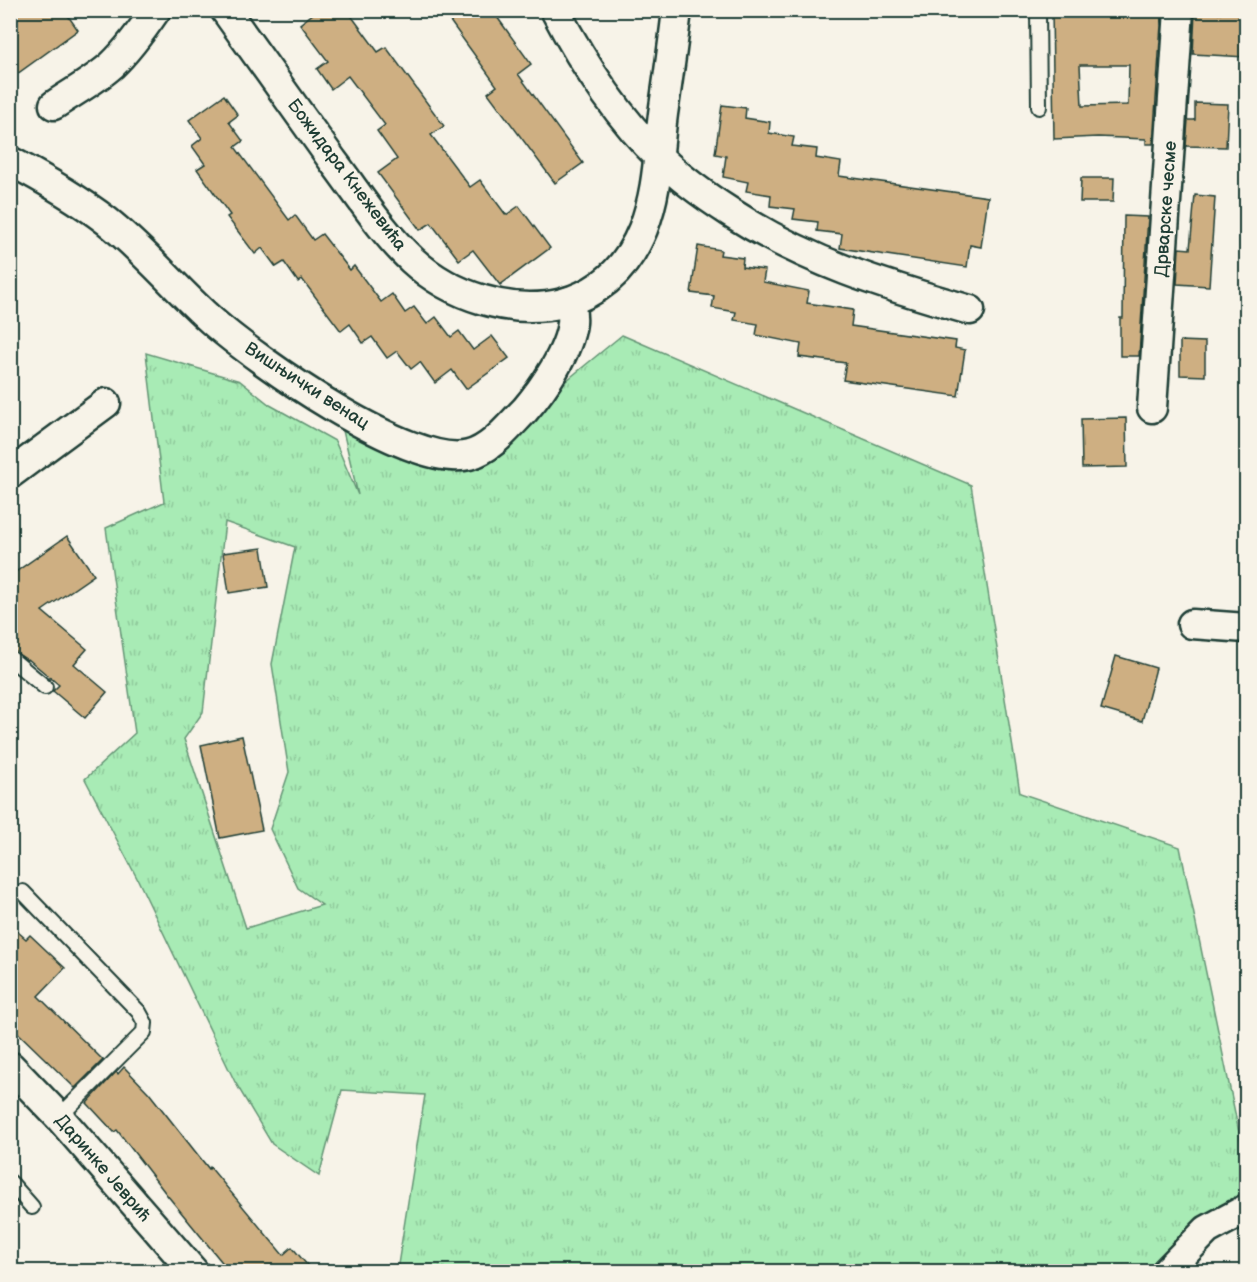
<svg xmlns="http://www.w3.org/2000/svg" width="1257" height="1282" font-family="'Balsamiq Sans',sans-serif">
	<style>
		.grass { fill: url(#grass-tufts); stroke: #649474; stroke-width: 1.5; fill-rule: evenodd }
		.building { fill: #ceaf82; stroke: #1f3d34; stroke-width: 1.5; fill-rule: evenodd }
		.lines { fill: none; stroke-linecap: round; stroke-linejoin: round }
		.service-casing { stroke: #1f3d34; stroke-width: 18 }
		.minor-casing { stroke: #1f3d34; stroke-width: 33 }
		.service { stroke: #f7f3e8; stroke-width: 14 }
		.minor { stroke: #f7f3e8; stroke-width: 28 }
		.labels { text-anchor: middle; dominant-baseline: central; stroke-width: 5; stroke-linejoin: round; paint-order: stroke }
		.street-label { font-size: 18px; fill: #1f3d34; stroke: #f7f3e8 }
	</style>
	<defs>
		<pattern id="grass-tufts" width="24" height="20" patternUnits="userSpaceOnUse" patternTransform="scale(1.5)"><rect width="24" height="20" fill="#a8ebb5"/><path d="M3 7l-1-3M5 7V3M7 7l1-3M15 17l-1-3M17 17v-4M19 17l1-3" fill="none" stroke="#90ca9c"/></pattern>
	</defs>
	<rect width="100%" height="100%" fill="#f7f3e8"/>
	<filter id="ink" filterUnits="userSpaceOnUse"><feTurbulence type="fractalNoise" baseFrequency=".0167" numOctaves="2"/><feDisplacementMap in="SourceGraphic" scale="12" xChannelSelector="R" yChannelSelector="G"/><feConvolveMatrix kernelMatrix="1 2 1 2 8 2 1 2 1" color-interpolation-filters="sRGB"/></filter>
	<g filter="url(#ink)">
		<path class="grass" d="M 622,335 L 971,485 L 1020,793 L 1180,847 L 1246,1166 L 1246,1209 L 1166,1271 L 397,1271 L 425,1095 L 342,1090 L 319,1176 L 272,1144 L 235,1082 L 138,880 L 85,779 L 135,733 L 106,528 L 164,502 L 146,353 L 240,381 L 270,405 L 335,441 L 358,495 L 338,409 L 437,454 L 506,430 ZM 225,522 L 295,547 L 272,664 L 289,772 L 270,829 L 298,888 L 322,905 L 246,928 L 184,739 L 203,712 Z"/>
		<g class="building">
			<path d="M 10,10 L 64,10 L 78,30 L 10,79 Z"/>
			<path d="M 318,10 L 347,10 L 378,52 L 386,47 L 444,126 L 431,135 L 470,187 L 480,180 L 506,215 L 519,206 L 550,248 L 500,285 L 473,250 L 459,260 L 431,223 L 420,230 L 378,173 L 397,159 L 377,131 L 385,125 L 348,76 L 331,89 L 317,69 L 328,61 L 300,24 Z"/>
			<path d="M 442,10 L 492,10 L 531,64 L 518,74 L 583,163 L 555,183 L 488,93 L 497,86 Z"/>
			<path d="M 1052,10 L 1162,10 L 1153,144 L 1146,144 L 1146,139 L 1098,137 L 1054,139 ZM 1080,65 L 1129,65 L 1128,105 L 1082,106 Z"/>
			<path d="M 1221,10 L 1246,10 L 1246,57 L 1193,54 L 1195,11 L 1221,13 Z"/>
			<path d="M 224,95 L 238,115 L 229,122 L 243,141 L 235,147 L 289,220 L 295,215 L 313,240 L 322,234 L 350,270 L 354,266 L 381,302 L 392,294 L 405,313 L 414,307 L 427,324 L 436,317 L 451,337 L 459,331 L 473,350 L 492,336 L 509,358 L 466,389 L 452,370 L 435,383 L 420,362 L 411,369 L 397,351 L 387,358 L 372,337 L 363,343 L 350,324 L 341,331 L 302,279 L 298,282 L 284,262 L 276,267 L 262,248 L 255,254 L 227,217 L 230,215 L 197,169 L 205,164 L 192,146 L 202,138 L 189,120 Z"/>
			<path d="M 1195,103 L 1228,104 L 1226,147 L 1186,146 L 1188,120 L 1195,120 Z"/>
			<path d="M 722,105 L 746,108 L 745,118 L 770,122 L 769,133 L 794,137 L 792,146 L 817,149 L 816,158 L 841,162 L 839,176 L 988,197 L 981,247 L 970,245 L 967,267 L 840,248 L 842,234 L 817,231 L 818,222 L 793,219 L 795,209 L 770,206 L 771,195 L 746,191 L 748,182 L 723,177 L 726,156 L 715,154 Z"/>
			<path d="M 1081,178 L 1114,178 L 1113,202 L 1080,202 Z"/>
			<path d="M 1195,195 L 1215,197 L 1209,286 L 1177,284 L 1179,248 L 1190,249 Z"/>
			<path d="M 1124,216 L 1148,217 L 1139,356 L 1120,356 L 1120,318 L 1123,318 Z"/>
			<path d="M 698,246 L 721,250 L 720,255 L 743,258 L 742,267 L 765,270 L 763,282 L 809,291 L 807,303 L 853,310 L 851,326 L 956,341 L 955,348 L 965,350 L 958,396 L 843,380 L 846,363 L 799,357 L 801,344 L 756,335 L 758,324 L 734,320 L 736,312 L 712,308 L 714,296 L 691,293 Z"/>
			<path d="M 1180,341 L 1205,342 L 1205,376 L 1180,375 Z"/>
			<path d="M 1126,418 L 1127,467 L 1082,468 L 1081,419 Z"/>
			<path d="M 67,536 L 94,575 L 42,611 L 87,649 L 74,664 L 107,692 L 85,718 L 53,691 L 59,685 L 28,659 L 27,660 L 10,649 L 10,576 Z"/>
			<path d="M 262,548 L 268,587 L 229,593 L 223,553 Z"/>
			<path d="M 1116,656 L 1156,668 L 1142,721 L 1101,709 Z"/>
			<path d="M 242,736 L 262,830 L 220,838 L 201,745 Z"/>
			<path d="M 10,925 L 26,939 L 30,935 L 65,968 L 38,996 L 103,1060 L 75,1088 L 10,1025 Z"/>
			<path d="M 124,1067 L 149,1093 L 209,1169 L 210,1167 L 283,1255 L 292,1247 L 313,1272 L 230,1272 L 167,1195 L 117,1130 L 114,1132 L 87,1103 L 116,1072 L 118,1074 Z"/>
		</g>
		<g class="lines">
			<g class="service-casing">
				<g id="service">
					<path d="M 1038,10 L 1039,107"/>
					<path d="M 10,658 L 45,687"/>
					<path d="M 23,892 L 139,1012 L 145,1023 L 144,1032 L 59,1117"/>
					<path d="M 10,1182 L 32,1207"/>
				</g>
			</g>
			<g class="minor-casing">
				<g id="minor">
					<path d="M 225,10 C 261,61 297,111 333,161 C 358,194 382,232 412,260 C 451,296 512,316 563,303 C 602,292 628,266 643,229 C 658,191 658,153 663,114 C 668,79 673,45 677,10"/>
					<path d="M 555,10 C 582,62 619,118 661,159 C 682,180 705,196 730,212 C 807,262 883,285 970,310"/>
					<path d="M 54,105 C 73,92 94,81 112,65 C 129,49 143,29 156,10"/>
					<path d="M 10,161 C 44,179 77,198 107,221 C 145,251 176,289 212,321 C 256,360 411,470 469,455 C 492,449 509,426 525,410 C 543,389 569,351 572,323 C 573,316 571,308 570,301"/>
					<path d="M 1152,408 L 1179,10"/>
					<path d="M 10,474 L 106,403"/>
					<path d="M 1192,624 L 1246,628"/>
					<path d="M 10,1066 L 59,1117 L 194,1272"/>
					<path d="M 1166,1272 L 1207,1230 L 1246,1209"/>
				</g>
			</g>
			<use href="#service" class="service"/>
			<use href="#minor" class="minor"/>
		</g>
	</g>
	<g class="labels">
		<g class="street-label">
			<text transform="translate(347 175) rotate(53)">Божидара Кнежевића</text>
			<text transform="translate(1166 209) rotate(-86)">Дрварске чесме</text>
			<text transform="translate(307 386) rotate(33)">Вишњички венац</text>
			<text transform="translate(103 1168) rotate(49)">Даринке Јеврић</text>
		</g>
	</g>
	<rect width="1257" height="1282" fill="none" stroke="#f7f3e8" stroke-width="36"/>
	<rect x="18" y="18" width="1221" height="1246" fill="none" stroke="#1f3d34" stroke-width="2" filter="url(#ink)"/>
</svg>
